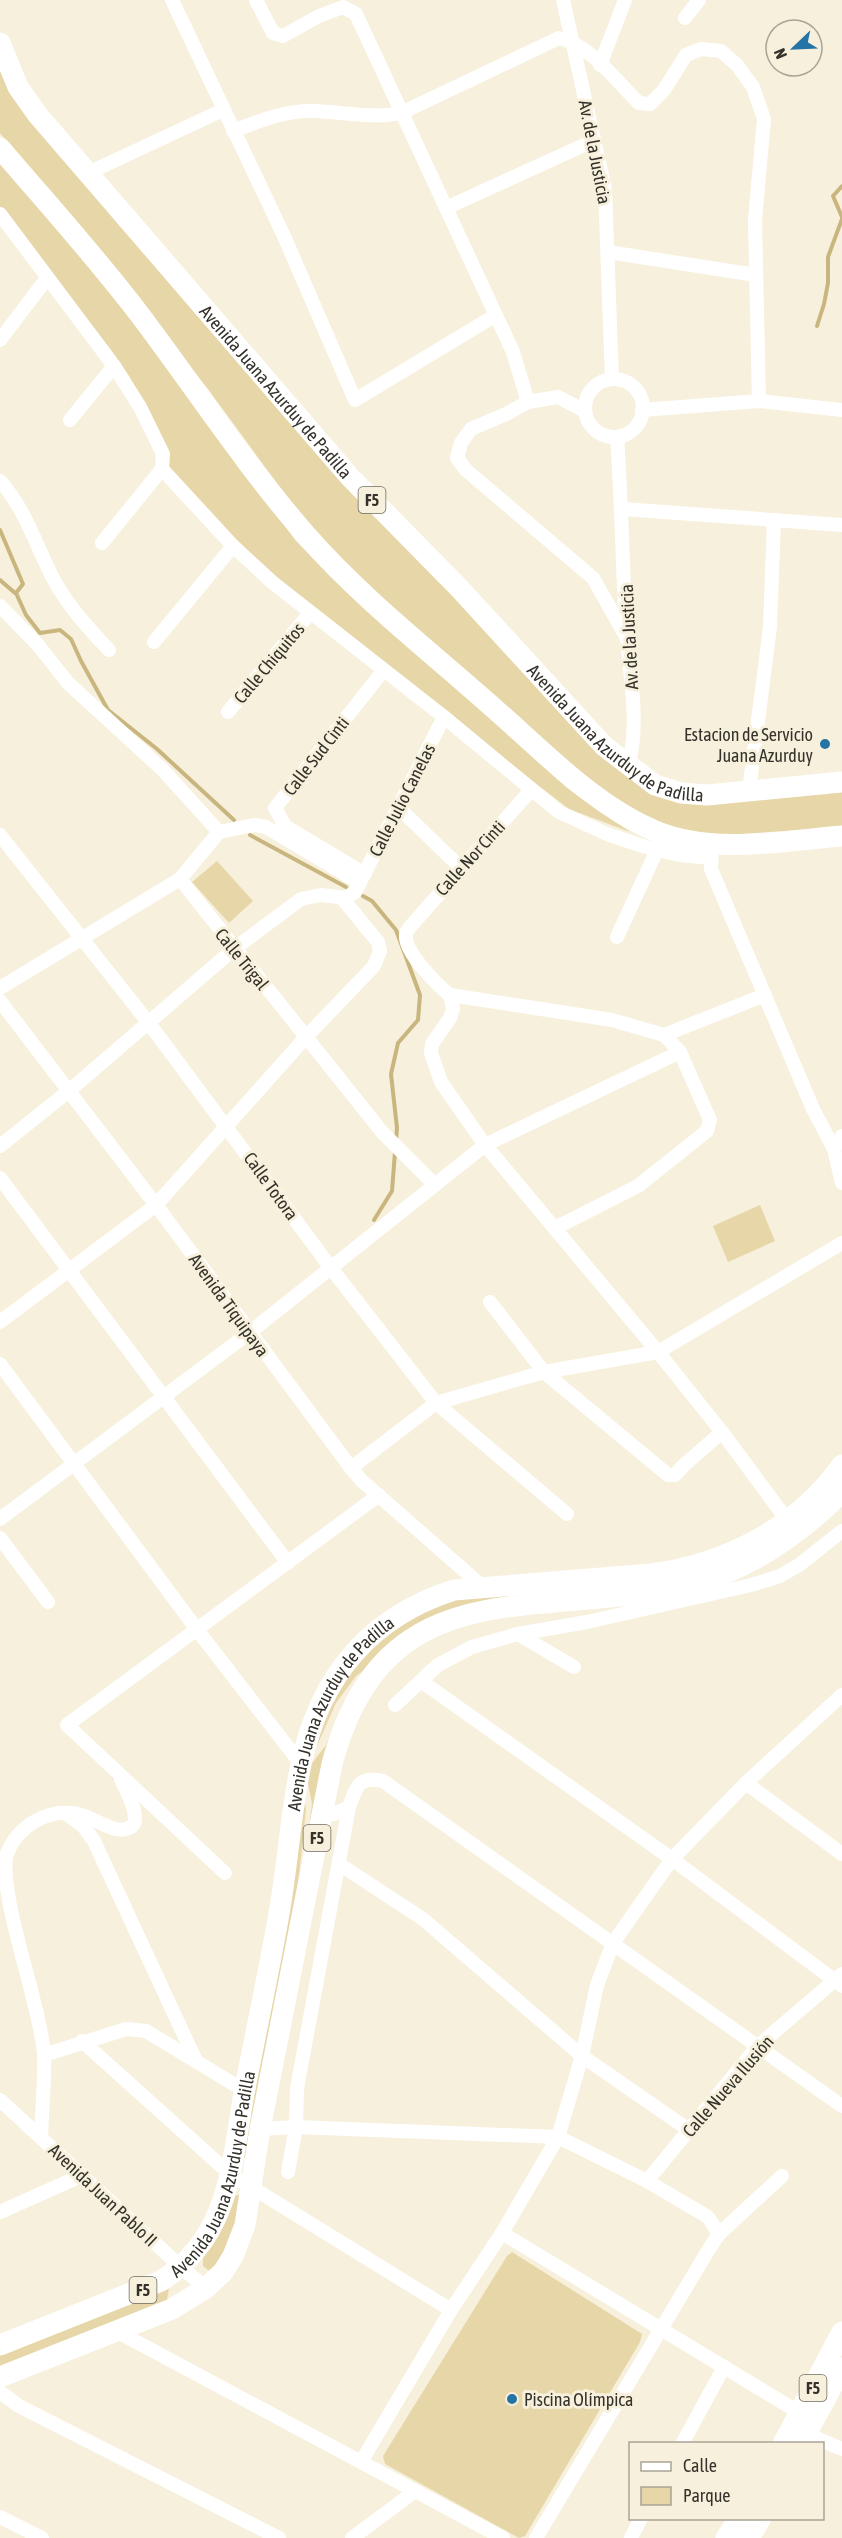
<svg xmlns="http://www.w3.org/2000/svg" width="842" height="2538" font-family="'Asap Condensed',sans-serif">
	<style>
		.green { fill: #e7d7a8 }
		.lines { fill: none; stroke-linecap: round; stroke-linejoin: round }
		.stream { stroke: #c9b67f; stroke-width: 4 }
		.minor { stroke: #fff; stroke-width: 14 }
		.highway { stroke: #fff; stroke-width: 21 }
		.poi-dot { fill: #2574a6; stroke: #f7f0dc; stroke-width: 2 }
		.labels { text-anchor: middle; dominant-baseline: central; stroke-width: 6; stroke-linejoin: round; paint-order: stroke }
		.shield { fill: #f7f0dc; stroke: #6e6b5f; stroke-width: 1.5 }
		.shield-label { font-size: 16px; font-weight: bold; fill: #34322a }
		.street-label { font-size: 18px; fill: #34322a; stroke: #f7f0dc }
		.poi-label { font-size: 18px; fill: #34322a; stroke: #f7f0dc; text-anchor: end }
	</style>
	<rect width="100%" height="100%" fill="#f7f0dc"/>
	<g class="green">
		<path d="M 0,68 L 17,99 L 650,788 L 842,790 L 842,827 L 726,835 L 701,834 L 670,827 L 643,814 L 605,792 L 564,759 L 340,560 L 287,497 L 208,389 L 0,133 Z"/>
		<path d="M 0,162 L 104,284 L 200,408 L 295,540 L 330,576 L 567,788 L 630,832 L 569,809 L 443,712 L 248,554 L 169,470 L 159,436 L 129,376 L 108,346 L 0,208 Z"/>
		<path d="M 217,861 L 253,901 L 229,923 L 192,882 Z"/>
		<path d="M 760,1205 L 775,1241 L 728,1262 L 713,1226 Z"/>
		<path d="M 550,1588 L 507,1600 L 367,1668 L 356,1676 L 336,1703 L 317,1746 L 325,1715 L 333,1694 L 370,1644 L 441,1601 Z"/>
		<path d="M 352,1695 L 304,1866 L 312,1804 L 307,1778 L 310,1766 L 326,1745 L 344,1702 Z"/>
		<path d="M 303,1795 L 306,1809 L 294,1924 L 246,2157 L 243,2159 Z"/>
		<path d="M 238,2195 L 240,2197 L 235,2230 L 214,2269 L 208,2270 L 203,2266 L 203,2257 L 234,2196 Z"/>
		<path d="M 512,2252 L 642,2334 L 640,2342 L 525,2536 L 519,2538 L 385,2464 L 383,2456 L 507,2256 Z"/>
		<path d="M 169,2288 L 167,2300 L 0,2370 L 0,2355 Z"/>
	</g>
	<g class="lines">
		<g class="stream">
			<path d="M 842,186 L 833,196 L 842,217"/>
			<path d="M 817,326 L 824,304 L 828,283 L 828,257 L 842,219"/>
			<path d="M 0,530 L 23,584 L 16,593 L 26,615 L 40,633 L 60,630 L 71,639 L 81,661 L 108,710 L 157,749 L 234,820"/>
			<path d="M 0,580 L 15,593"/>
			<path d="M 250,835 L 346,887"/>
			<path d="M 363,896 L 372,901 L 396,930 L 420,995 L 418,1020 L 398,1043 L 391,1074 L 397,1128 L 396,1141"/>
			<path d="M 374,1220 L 392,1191 L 395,1152"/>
		</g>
		<g class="minor">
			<path d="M 172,0 L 284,236 L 355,400 L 496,315"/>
			<path d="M 256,0 L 273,33 L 283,36 L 319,16 L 343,7 L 356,14 L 513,352 L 528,402 L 558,397 L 585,411"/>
			<path d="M 563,0 L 605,189 L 612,379"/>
			<path d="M 685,18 L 699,0"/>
			<path d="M 600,65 L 625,0"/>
			<path d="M 233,131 C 260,121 285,110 314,111 C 343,112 373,119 401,113 L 559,38 C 591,45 616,81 639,103 L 650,104 L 664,90 L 686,55 L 701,49 L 721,51 L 737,65 L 753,87 L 764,119 L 755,220 L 759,401"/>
			<path d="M 88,173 L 223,110"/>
			<path d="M 446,208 L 595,140"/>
			<path d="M 0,214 L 114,366 L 140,407 L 163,454 L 162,469 L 233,546 L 272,582 L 444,717 L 559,812 L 607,834 L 646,847 L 679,855 L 711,858"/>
			<path d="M 608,252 L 756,275"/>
			<path d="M 0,340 L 47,278"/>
			<circle cx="614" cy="408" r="29"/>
			<path d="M 528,402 L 506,414 L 471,429 L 461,443 L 457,458 L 466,470 L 593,578 L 627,638"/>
			<path d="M 642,410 L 759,401 L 842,410"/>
			<path d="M 70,420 L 114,366"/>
			<path d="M 617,437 C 622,504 622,571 627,638 C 630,680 640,724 628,766"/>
			<path d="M 0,481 C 27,511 36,547 55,582 C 69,607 89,629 109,650"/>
			<path d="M 623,509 L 842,525"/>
			<path d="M 102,543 L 162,469"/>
			<path d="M 0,606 L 38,645 L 68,683 L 163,770 L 219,832 L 180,879 L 0,988"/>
			<path d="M 154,642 L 233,546"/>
			<path d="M 228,712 L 310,613"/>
			<path d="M 531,790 L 410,927 C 408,930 406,932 406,935 C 404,952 438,986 450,995 L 612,1020 L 664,1035 L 680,1052 L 710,1120 L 707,1131 L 638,1186 L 555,1228"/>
			<path d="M 749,791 L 770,627 L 774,520"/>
			<path d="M 398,807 L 461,868"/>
			<path d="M 219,832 L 254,825 L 266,827 L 360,883"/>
			<path d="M 0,835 L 148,1022 L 331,1268 L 436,1403 L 567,1514"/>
			<path d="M 712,849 L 711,869 L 813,1109 L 834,1149 L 842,1183"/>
			<path d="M 365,874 L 285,826 L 275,808 L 383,671"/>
			<path d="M 180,879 L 382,1132 L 435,1185"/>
			<path d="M 617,937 L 657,850"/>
			<path d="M 450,995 L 453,1009 L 450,1018 L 432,1044 L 431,1053 L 441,1082 L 485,1145 L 658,1352 L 722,1432 L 787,1520"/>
			<path d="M 0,1001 L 156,1205 L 351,1468 L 361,1480 L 483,1587"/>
			<path d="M 664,1035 L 765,995"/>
			<path d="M 0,1146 L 70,1090 L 234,949 L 301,899 L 321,895 L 347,898 L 355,892 L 444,717"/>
			<path d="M 834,1149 L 842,1136"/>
			<path d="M 0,1178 L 288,1563"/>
			<path d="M 490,1302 L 544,1372 L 668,1475 L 675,1475 L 683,1466 L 722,1432"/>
			<path d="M 0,1322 L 156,1205 L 306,1037 L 374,966 L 380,951 L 378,942 L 342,898"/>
			<path d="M 0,1364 L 198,1631 L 301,1764"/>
			<path d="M 351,1468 L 436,1403 L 544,1372 L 658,1352 L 842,1243"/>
			<path d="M 0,1519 L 249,1333 L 485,1145 L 680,1052"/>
			<path d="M 0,1538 L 48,1602"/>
			<path d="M 518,1634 L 574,1667"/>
			<path d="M 421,1681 L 672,1859 L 842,1986"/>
			<path d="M 395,1705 L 438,1665 L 472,1647 L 518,1634 L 587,1622 L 751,1585 L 780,1576 L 799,1565 L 842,1531"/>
			<path d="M 746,1783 L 842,1854"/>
			<path d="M 322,1812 L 334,1814 L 349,1807 C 357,1786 358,1776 383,1781 L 842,2106"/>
			<path d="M 68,1815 L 83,1826 L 94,1841 L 196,2061"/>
			<path d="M 339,1864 L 423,1919 L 582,2056 L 689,2130"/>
			<path d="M 225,1873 L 67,1725 L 379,1495"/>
			<path d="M 82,2041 L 230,2174 L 451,2310"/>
			<path d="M 44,2055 L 126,2029 L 146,2031 L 245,2091"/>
			<path d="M 0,2100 L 182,2268 L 206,2288"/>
			<path d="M 260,2129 L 296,2127 L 558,2137 L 647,2181 L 708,2217 L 719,2234"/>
			<path d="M 41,2137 C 42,2110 45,2082 44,2055 C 40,2002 0,1902 6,1856 C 17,1826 47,1808 78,1814 C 91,1817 103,1826 116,1829 C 125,1831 136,1828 135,1818 C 135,1805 126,1791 121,1779"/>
			<path d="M 288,2172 L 296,2127 L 297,2088 L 349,1807"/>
			<path d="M 647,2181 L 758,2046 L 842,1974"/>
			<path d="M 0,2212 L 83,2175"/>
			<path d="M 502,2233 L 800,2413"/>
			<path d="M 118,2332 L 503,2538"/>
			<path d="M 0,2392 L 19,2406 L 279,2538"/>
			<path d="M 800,2431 L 842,2449"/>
			<path d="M 682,2444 L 724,2367"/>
			<path d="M 361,2462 L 451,2310 L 502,2233 L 558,2137 L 582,2056 L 597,1985 L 613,1943 L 672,1859 L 746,1783 L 842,1695"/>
			<path d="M 0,2517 L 42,2538"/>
			<path d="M 352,2538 L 414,2492"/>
			<path d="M 536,2538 L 709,2249 L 719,2234 L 782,2176"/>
			<path d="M 631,2538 L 641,2518"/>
		</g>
		<g class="highway">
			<path id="s1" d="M 0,43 L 18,87 L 37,114 L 350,477 L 460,589 L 604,746 L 655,785 L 681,793 L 707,795 L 842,782"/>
			<path d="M 0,148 C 47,203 96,257 140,315 C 195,388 246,466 306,535 C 362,599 432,653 496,710 C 545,753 594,805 655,831 C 713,855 781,841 842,836"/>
			<path id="s2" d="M 0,2345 L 161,2281 C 228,2238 231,2171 243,2099 C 255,2035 269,1972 280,1908 C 288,1860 291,1811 301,1764 C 320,1677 369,1617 454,1590 L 651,1574 C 726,1564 797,1528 842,1465"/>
			<path d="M 0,2377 L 172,2309 L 206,2288 L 223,2272 L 233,2256 L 245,2225 L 260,2129 L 332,1764 C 387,1558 548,1625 702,1581 C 757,1565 802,1532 842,1492"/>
			<path d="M 783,2444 L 842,2332"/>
			<path d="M 801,2444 L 842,2368"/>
			<path d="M 726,2538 L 739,2518"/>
			<path d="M 749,2538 L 761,2518"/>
		</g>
	</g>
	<g class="poi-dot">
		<circle cx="825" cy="744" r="6"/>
		<circle cx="512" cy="2399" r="6"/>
	</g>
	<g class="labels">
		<g class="shield">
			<rect x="358.5" y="487" width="27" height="26" rx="4.5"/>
			<rect x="303.5" y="1825" width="27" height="26" rx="4.5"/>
			<rect x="129.5" y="2277" width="27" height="26" rx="4.5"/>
			<rect x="799.5" y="2375" width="27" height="26" rx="4.5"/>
		</g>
		<g class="shield-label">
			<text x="372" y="500">F5</text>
			<text x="317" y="1838">F5</text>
			<text x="143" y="2290">F5</text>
			<text x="813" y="2388">F5</text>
		</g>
		<g class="street-label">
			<text transform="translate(595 152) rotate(79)">Av. de la Justicia</text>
			<text stroke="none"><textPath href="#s1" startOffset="447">Avenida Juana Azurduy de Padilla</textPath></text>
			<text transform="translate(629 637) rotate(-93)">Av. de la Justicia</text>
			<text transform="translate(269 663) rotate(-50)">Calle Chiquitos</text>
			<text stroke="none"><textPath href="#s1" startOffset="933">Avenida Juana Azurduy de Padilla</textPath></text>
			<text transform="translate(316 756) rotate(-52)">Calle Sud Cinti</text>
			<text transform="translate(402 800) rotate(-63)">Calle Julio Canelas</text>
			<text transform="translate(470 858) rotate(-48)">Calle Nor Cinti</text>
			<text transform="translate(242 959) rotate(51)">Calle Trigal</text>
			<text transform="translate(271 1186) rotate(54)">Calle Totora</text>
			<text transform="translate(229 1305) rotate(54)">Avenida Tiquipaya</text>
			<text stroke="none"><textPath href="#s2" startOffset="784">Avenida Juana Azurduy de Padilla</textPath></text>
			<text transform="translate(728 2086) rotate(-49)">Calle Nueva Ilusión</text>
			<text stroke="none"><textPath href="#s2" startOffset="298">Avenida Juana Azurduy de Padilla</textPath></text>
			<text transform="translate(103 2195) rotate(43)">Avenida Juan Pablo II</text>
		</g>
		<g class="poi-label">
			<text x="813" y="734">Estacion de Servicio<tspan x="813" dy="21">Juana Azurduy</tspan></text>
			<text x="524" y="2399" text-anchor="start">Piscina Olímpica</text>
		</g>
	</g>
	<rect x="629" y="2442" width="195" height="78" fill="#f7f0dc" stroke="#a9a495" stroke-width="1.5"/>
	<rect x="641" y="2462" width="30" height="9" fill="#ffffff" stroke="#a9a495" stroke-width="1.5"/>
	<text x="683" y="2472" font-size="18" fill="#34322a">Calle</text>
	<rect x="641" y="2487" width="30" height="18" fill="#e7d7a8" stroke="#a9a495" stroke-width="1.5"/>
	<text x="683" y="2502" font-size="18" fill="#34322a">Parque</text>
	<g transform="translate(794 48) rotate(247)"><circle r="28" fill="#f7f0dc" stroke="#a9a495" stroke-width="1.5"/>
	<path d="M0-4.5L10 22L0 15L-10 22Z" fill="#2574a6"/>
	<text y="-9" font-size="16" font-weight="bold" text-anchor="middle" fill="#34322a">N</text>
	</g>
</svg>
